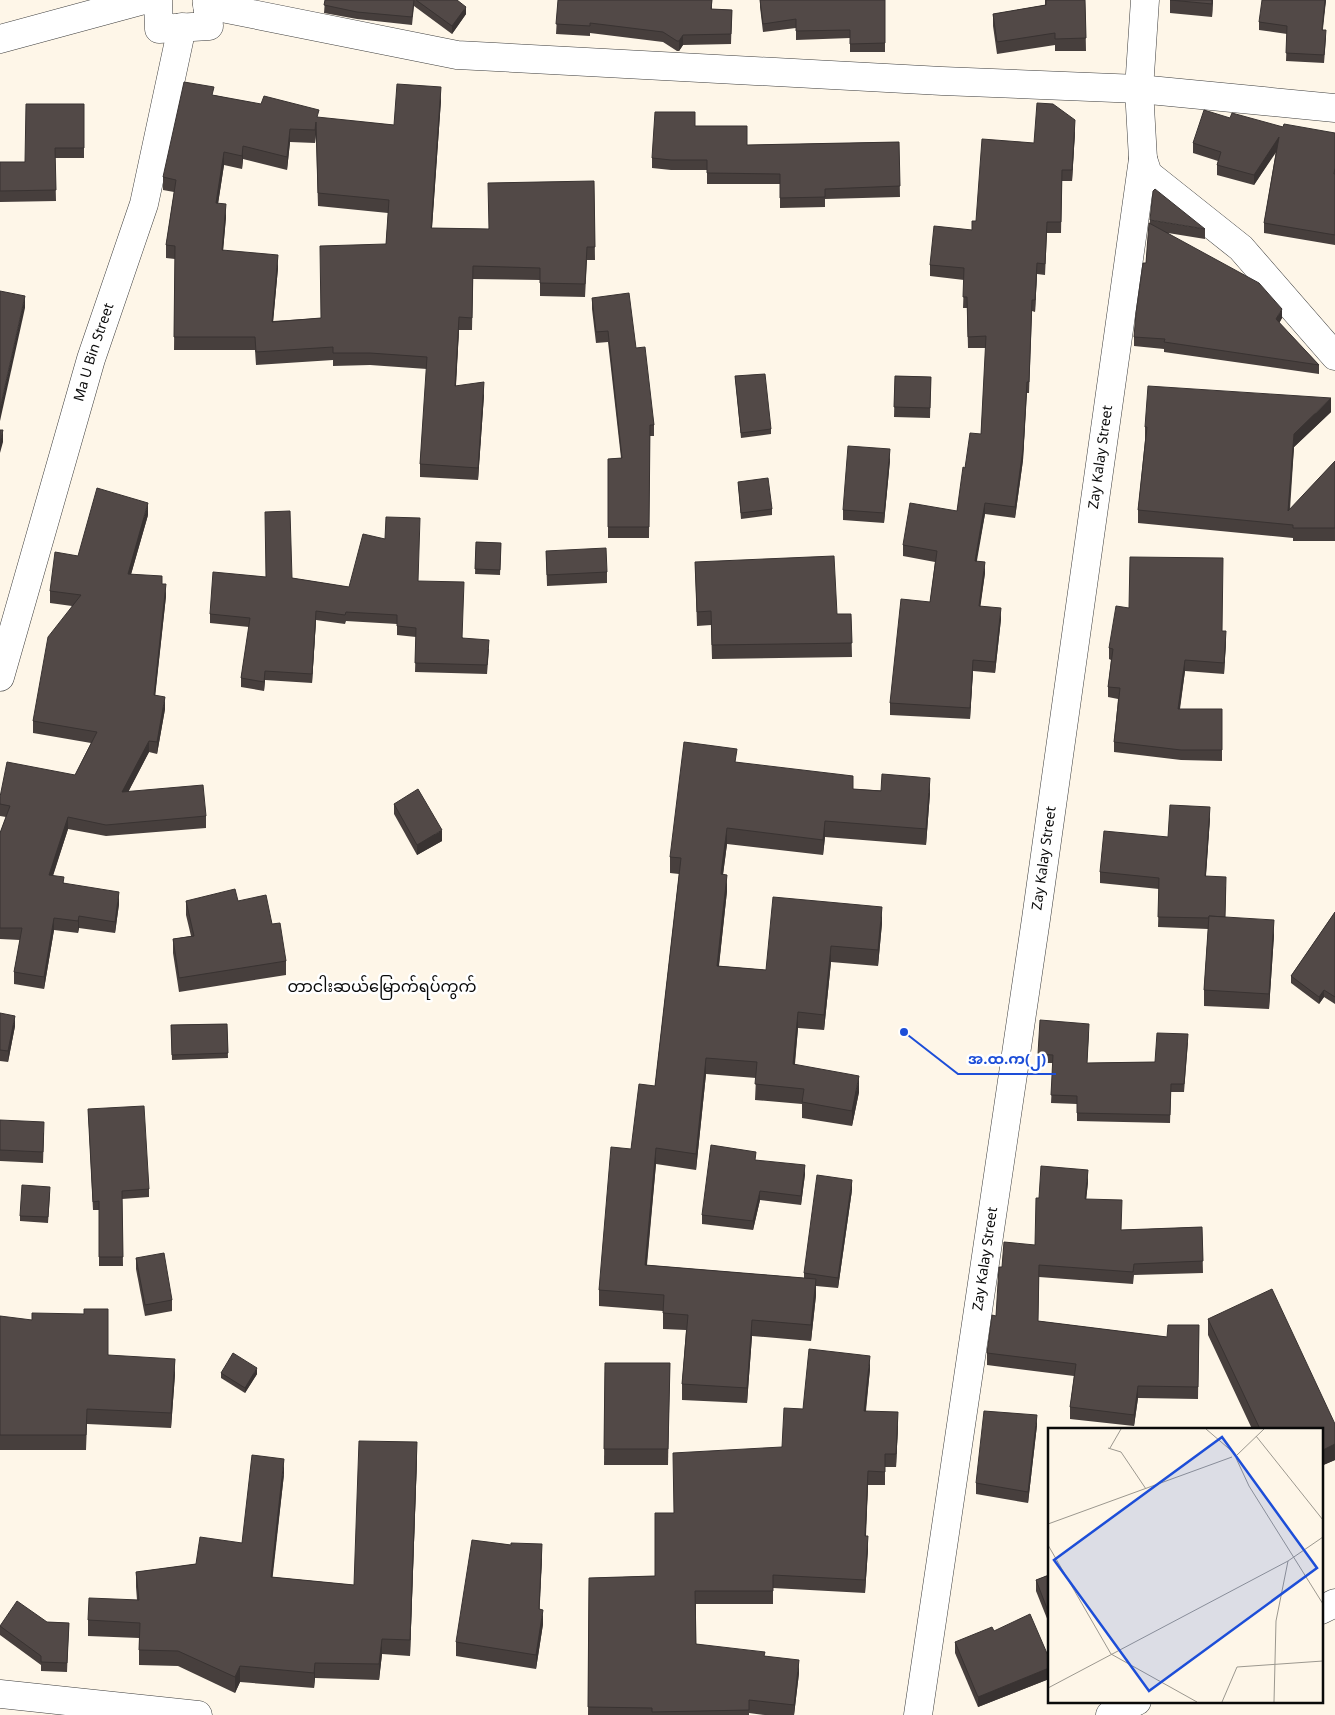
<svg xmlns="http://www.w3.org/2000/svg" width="1335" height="1715" font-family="Georgia,'Noto Sans Myanmar',serif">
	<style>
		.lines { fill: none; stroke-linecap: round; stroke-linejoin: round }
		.minor-casing { stroke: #3d3d3d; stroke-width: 29 }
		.minor { stroke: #fff; stroke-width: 28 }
		.wall { fill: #473f3d; fill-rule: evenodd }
		.shaded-wall { fill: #393332 }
		.building { fill: #524947; stroke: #393332; fill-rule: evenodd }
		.labels { text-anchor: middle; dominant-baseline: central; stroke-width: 5; stroke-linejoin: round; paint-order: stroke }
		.street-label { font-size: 14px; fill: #0a0a0a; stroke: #fff }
		.quarter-label { font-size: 16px; fill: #0a0a0a; stroke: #fff }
		.inset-road { fill: none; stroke: #9c988f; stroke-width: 1 }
		.view { fill: #1d4ed8; fill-opacity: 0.15; stroke: #1d4ed8; stroke-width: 2.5 }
		.inset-edge { fill: none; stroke: #0a0a0a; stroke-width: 2.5 }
		.leader { fill: none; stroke: #1d4ed8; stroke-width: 2 }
		.callout-dot { fill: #1d4ed8; stroke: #fff; stroke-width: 2 }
		.callout-label { font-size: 15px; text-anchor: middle; font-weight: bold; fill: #1d4ed8; stroke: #fff; stroke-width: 5; stroke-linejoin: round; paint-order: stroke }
	</style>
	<rect width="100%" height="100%" fill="#fef6e8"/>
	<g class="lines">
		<g class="minor-casing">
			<g id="minor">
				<path d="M 158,0 L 159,29 L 209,26 L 207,0"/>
				<path d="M 207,5 L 457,55 L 942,81 L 1139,89 L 1335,108"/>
				<path d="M 0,39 L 144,0"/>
				<path d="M 1143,159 L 1148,174 L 1241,248 L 1335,356"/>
				<path id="s1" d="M 0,677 L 91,359 L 144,204 L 182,27"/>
				<path d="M 1321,1610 L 1335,1603"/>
				<path d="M 0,1694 L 198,1715"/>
				<path id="s2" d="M 918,1715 L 1036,919 L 1143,159 L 1139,89 L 1145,0"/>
				<path d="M 1110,1715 L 1137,1701"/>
			</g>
		</g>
		<use href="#minor" class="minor"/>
	</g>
	<g class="wall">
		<path d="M 325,0 L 457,0 L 466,14 L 452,34 L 414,6 L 412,25 L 357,19 L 324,13 Z"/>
		<path d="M 558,0 L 712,0 L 712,9 L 732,10 L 731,44 L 683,45 L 679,51 L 677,51 L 663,42 L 590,33 L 590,36 L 556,34 Z"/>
		<path d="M 760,0 L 885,0 L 885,52 L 850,52 L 850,38 L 796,40 L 796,28 L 763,32 L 760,7 Z"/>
		<path d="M 1045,0 L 1085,0 L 1086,51 L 1055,51 L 1055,45 L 997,54 L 993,26 L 993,14 L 1045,5 Z"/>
		<path d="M 1170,0 L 1213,0 L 1212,17 L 1170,13 Z"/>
		<path d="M 1326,0 L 1322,30 L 1326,38 L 1324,63 L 1286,61 L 1287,34 L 1259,30 L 1259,22 Z"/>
		<path d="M 214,95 L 319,118 L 394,125 L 441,100 L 432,228 L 488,229 L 594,181 L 595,260 L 587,260 L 585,297 L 540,296 L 540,280 L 473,279 L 472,330 L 459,330 L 456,386 L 484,395 L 478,480 L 420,477 L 420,464 L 427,369 L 370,365 L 333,366 L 333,360 L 256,365 L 255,350 L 174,350 L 175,259 L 166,258 L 166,245 L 174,192 L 163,190 L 163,177 ZM 316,134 L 318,206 L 388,213 L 386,244 L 321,318 L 273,321 L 278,268 L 223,250 L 226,217 L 218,204 L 224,165 L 242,169 L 243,159 L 287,170 L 290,142 L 315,143 Z"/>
		<path d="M 84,104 L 84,158 L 55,158 L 56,201 L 0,202 L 0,162 L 25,162 Z"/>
		<path d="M 1230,118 L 1283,127 L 1335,133 L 1335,245 L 1264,233 L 1264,223 L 1276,151 L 1254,185 L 1217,175 L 1217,165 L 1218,161 L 1193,153 L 1193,143 Z"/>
		<path d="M 695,126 L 747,145 L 899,142 L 900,197 L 825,199 L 825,207 L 780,208 L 780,184 L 707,184 L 707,170 L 671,170 L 652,168 L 652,158 Z"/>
		<path d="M 1075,132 L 1072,181 L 1062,181 L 1061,233 L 1047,233 L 1045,275 L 1037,274 L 1035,312 L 1032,311 L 1029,393 L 1027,393 L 1023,460 L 1015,518 L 985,514 L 976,561 L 985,573 L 980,606 L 1001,619 L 995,673 L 973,671 L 970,719 L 890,715 L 890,703 L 930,602 L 935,562 L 903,556 L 903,545 L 957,511 L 965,468 L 981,434 L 986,348 L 968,348 L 967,308 L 963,308 L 964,280 L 930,276 L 930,265 L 972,230 L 976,221 L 1034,143 Z"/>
		<path d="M 1150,220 L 1205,229 L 1205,239 L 1168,233 L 1282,318 L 1279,323 L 1319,365 L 1319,374 L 1164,352 L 1164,349 L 1134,346 L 1134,337 L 1146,263 Z"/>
		<path d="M 592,298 L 636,348 L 654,425 L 654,436 L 650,436 L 649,538 L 608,538 L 608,459 L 621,458 L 608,342 L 596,343 L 592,309 Z"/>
		<path d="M 735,376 L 771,429 L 771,434 L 741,438 Z"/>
		<path d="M 895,376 L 931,377 L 930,418 L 894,417 Z"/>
		<path d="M 1331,412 L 1294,447 L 1290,510 L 1335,461 L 1335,541 L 1293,541 L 1293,538 L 1138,523 L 1138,510 L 1145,440 L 1145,427 Z"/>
		<path d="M 890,460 L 884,523 L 843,520 L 843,510 Z"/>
		<path d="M 738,482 L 772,509 L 772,515 L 741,519 Z"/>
		<path d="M 148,515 L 131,574 L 162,584 L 166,596 L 155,695 L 165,709 L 157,754 L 149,752 L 128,792 L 206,816 L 206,828 L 106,836 L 68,829 L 53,876 L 64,883 L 119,904 L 115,933 L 79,928 L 78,933 L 54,930 L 44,989 L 14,984 L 14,972 L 20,940 L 0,939 L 0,833 L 6,817 L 0,816 L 0,797 L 75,775 L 91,743 L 33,733 L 33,721 L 72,606 L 50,603 L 50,591 L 78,556 Z"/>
		<path d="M 476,542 L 501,543 L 500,575 L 475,574 Z"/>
		<path d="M 546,551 L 607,572 L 607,583 L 547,586 Z"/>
		<path d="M 695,562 L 837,614 L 851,614 L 852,657 L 712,659 L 711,625 L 697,626 Z"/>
		<path d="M 265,577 L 292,578 L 349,587 L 418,581 L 463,638 L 489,649 L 487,674 L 415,672 L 416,637 L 397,635 L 397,624 L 346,621 L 345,624 L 316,620 L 312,683 L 265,680 L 264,691 L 241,687 L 241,678 L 249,627 L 210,623 L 210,614 Z"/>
		<path d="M 1222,631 L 1226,642 L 1224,674 L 1185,671 L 1180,709 L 1222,709 L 1222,761 L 1181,760 L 1114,752 L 1114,742 L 1118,699 L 1108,697 L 1108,687 L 1111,660 L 1109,659 L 1109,648 Z"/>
		<path d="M 737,762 L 853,789 L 930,793 L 926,845 L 825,837 L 823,855 L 727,844 L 723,874 L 727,891 L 719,966 L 766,970 L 882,923 L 878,966 L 831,962 L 824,1030 L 798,1028 L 795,1064 L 859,1092 L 852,1126 L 802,1118 L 802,1104 L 755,1100 L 756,1078 L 706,1074 L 696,1170 L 656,1164 L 647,1265 L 804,1278 L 804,1273 L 852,1190 L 838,1288 L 816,1286 L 816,1295 L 811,1341 L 752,1336 L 747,1403 L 682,1400 L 682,1384 L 686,1330 L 663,1329 L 663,1311 L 599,1306 L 599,1290 L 631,1149 L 655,1086 L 679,874 L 670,873 L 670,857 Z"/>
		<path d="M 394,804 L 442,841 L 417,855 L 394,814 Z"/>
		<path d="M 1210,818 L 1206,876 L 1226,887 L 1225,917 L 1274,935 L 1269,1009 L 1204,1006 L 1204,990 L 1208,929 L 1158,927 L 1159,889 L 1100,883 L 1100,872 L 1168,837 Z"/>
		<path d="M 186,901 L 238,901 L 272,924 L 286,961 L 286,975 L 179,992 L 173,953 L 173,939 L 191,936 L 186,915 Z"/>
		<path d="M 1335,912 L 1335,1004 L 1324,997 L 1319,1004 L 1291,983 L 1291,976 Z"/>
		<path d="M 0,1013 L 15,1026 L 8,1062 L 0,1061 Z"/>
		<path d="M 227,1024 L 228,1058 L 172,1060 L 171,1025 Z"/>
		<path d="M 1089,1032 L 1087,1063 L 1155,1062 L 1188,1042 L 1184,1092 L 1171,1092 L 1170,1123 L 1077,1121 L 1077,1104 L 1051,1103 L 1053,1063 L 1038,1063 L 1038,1054 Z"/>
		<path d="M 88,1109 L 149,1189 L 149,1197 L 122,1199 L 123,1266 L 99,1266 L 99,1210 L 93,1210 Z"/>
		<path d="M 0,1120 L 44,1133 L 43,1163 L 0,1161 Z"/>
		<path d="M 756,1160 L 805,1174 L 801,1205 L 760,1200 L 753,1230 L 702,1224 L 702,1215 Z"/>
		<path d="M 1088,1182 L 1086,1199 L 1121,1230 L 1202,1227 L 1203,1273 L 1134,1275 L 1133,1284 L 1039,1277 L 1038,1321 L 1167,1337 L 1199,1325 L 1198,1399 L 1138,1398 L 1134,1426 L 1070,1419 L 1070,1407 L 1074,1376 L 987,1365 L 987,1353 L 996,1316 L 1002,1267 L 1035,1245 L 1039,1198 Z"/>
		<path d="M 50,1192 L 48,1223 L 20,1221 L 20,1216 Z"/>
		<path d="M 136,1258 L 172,1300 L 172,1311 L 145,1316 L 136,1269 Z"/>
		<path d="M 0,1316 L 108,1355 L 175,1374 L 171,1428 L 87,1424 L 86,1450 L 0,1450 Z"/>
		<path d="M 1208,1319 L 1335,1424 L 1335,1460 L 1321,1466 L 1321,1429 L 1252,1429 L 1208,1335 Z"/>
		<path d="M 605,1363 L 670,1363 L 668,1465 L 604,1465 Z"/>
		<path d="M 870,1369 L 866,1411 L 898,1426 L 896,1467 L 885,1467 L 885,1485 L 868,1485 L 866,1536 L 868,1549 L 865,1593 L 773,1588 L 773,1604 L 696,1604 L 696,1644 L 765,1656 L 799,1673 L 794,1715 L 765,1715 L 749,1713 L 749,1715 L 588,1715 L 589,1578 L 655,1576 L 674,1513 L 782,1447 L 803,1409 Z"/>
		<path d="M 221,1373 L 257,1374 L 245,1393 L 221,1378 Z"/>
		<path d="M 1037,1425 L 1028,1503 L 976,1494 L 976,1483 Z"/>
		<path d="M 417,1458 L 410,1656 L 382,1654 L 379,1680 L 315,1678 L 314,1688 L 240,1682 L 235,1693 L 178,1666 L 139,1665 L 139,1638 L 88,1636 L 88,1620 L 137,1600 L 136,1587 L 136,1572 L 196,1564 L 242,1543 L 284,1474 L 272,1577 L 354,1585 Z"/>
		<path d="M 542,1558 L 539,1609 L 543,1624 L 536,1669 L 456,1656 L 456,1642 Z"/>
		<path d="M 1049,1575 L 1049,1621 L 1048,1621 L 1036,1591 L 1036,1580 Z"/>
		<path d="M 47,1622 L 69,1623 L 67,1672 L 41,1671 L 41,1665 L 0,1635 L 0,1626 Z"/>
		<path d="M 955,1642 L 1049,1658 L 1049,1679 L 978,1707 L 955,1653 Z"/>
	</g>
	<g class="shaded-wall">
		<path d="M 1212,0 L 1213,0 L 1212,17 Z"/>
		<path d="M 1325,0 L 1326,0 L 1322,38 L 1322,30 Z"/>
		<path d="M 466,7 L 466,14 L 452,34 L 452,26 Z"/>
		<path d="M 683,35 L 683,45 L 679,51 L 679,41 Z"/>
		<path d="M 441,87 L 441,100 L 431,241 L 431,228 Z"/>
		<path d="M 1075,120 L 1075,132 L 1072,181 L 1072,170 Z"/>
		<path d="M 316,122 L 316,134 L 315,143 L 315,130 Z"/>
		<path d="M 290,129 L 290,142 L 287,170 L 287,157 Z"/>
		<path d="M 1279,137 L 1279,148 L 1254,185 L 1254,175 Z"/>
		<path d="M 243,146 L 243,159 L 242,169 L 242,156 Z"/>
		<path d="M 224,152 L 224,165 L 216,216 L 216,203 Z"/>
		<path d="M 226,204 L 226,217 L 222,263 L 222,250 Z"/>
		<path d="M 278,255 L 278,268 L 272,334 L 272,322 Z"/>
		<path d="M 1037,263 L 1037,274 L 1035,312 L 1035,300 Z"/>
		<path d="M 25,296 L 25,308 L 0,421 L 0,409 Z"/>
		<path d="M 1282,309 L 1282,318 L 1276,329 L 1276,319 Z"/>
		<path d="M 459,317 L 459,330 L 455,399 L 455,386 Z"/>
		<path d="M 484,382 L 484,395 L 478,480 L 478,468 Z"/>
		<path d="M 1027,382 L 1023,460 L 1015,518 L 1015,507 Z"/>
		<path d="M 1331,398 L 1331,412 L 1294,447 L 1288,524 L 1288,511 L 1294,434 Z"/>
		<path d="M 3,430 L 3,442 L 0,453 L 0,442 Z"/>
		<path d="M 890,449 L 890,460 L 884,523 L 884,513 Z"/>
		<path d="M 148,503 L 148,515 L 128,585 L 128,574 Z"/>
		<path d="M 985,503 L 985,514 L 975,572 L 975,561 Z"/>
		<path d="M 985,562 L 985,573 L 979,617 L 979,606 Z"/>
		<path d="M 166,584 L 166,596 L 154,707 L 154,695 Z"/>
		<path d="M 1001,608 L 1001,619 L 995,673 L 995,662 Z"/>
		<path d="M 316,611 L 316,620 L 312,683 L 312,674 Z"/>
		<path d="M 1226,631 L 1226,642 L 1224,674 L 1224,663 Z"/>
		<path d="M 973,660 L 973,671 L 970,719 L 970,708 Z"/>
		<path d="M 1185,660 L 1185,671 L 1178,720 L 1178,709 Z"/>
		<path d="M 265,671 L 265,680 L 264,691 L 264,682 Z"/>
		<path d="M 165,697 L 165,709 L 157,754 L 157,742 Z"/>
		<path d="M 149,741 L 149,752 L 122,804 L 122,792 Z"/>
		<path d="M 930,778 L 930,793 L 926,845 L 926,829 Z"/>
		<path d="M 1210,807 L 1210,818 L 1205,887 L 1205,876 Z"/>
		<path d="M 68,817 L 68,829 L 49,887 L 49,875 Z"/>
		<path d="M 825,821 L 825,837 L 823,855 L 823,840 Z"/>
		<path d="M 727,828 L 727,844 L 721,890 L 721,874 Z"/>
		<path d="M 442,830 L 442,841 L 417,855 L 417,845 Z"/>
		<path d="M 727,875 L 727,891 L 717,982 L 717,966 Z"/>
		<path d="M 119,892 L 119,904 L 115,933 L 115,922 Z"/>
		<path d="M 882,907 L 882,923 L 878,966 L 878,950 Z"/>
		<path d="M 79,916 L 79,928 L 78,933 L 78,921 Z"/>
		<path d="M 54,918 L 54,930 L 44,989 L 44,977 Z"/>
		<path d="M 1274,920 L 1274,935 L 1269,1009 L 1269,994 Z"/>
		<path d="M 831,946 L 831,962 L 824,1030 L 824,1015 Z"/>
		<path d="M 1324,990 L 1324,997 L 1319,1004 L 1319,997 Z"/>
		<path d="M 798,1012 L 798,1028 L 793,1080 L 793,1064 Z"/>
		<path d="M 15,1016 L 15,1026 L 8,1062 L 8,1051 Z"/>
		<path d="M 706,1058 L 706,1074 L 696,1170 L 696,1154 Z"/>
		<path d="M 859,1076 L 859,1092 L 852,1126 L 852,1111 Z"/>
		<path d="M 656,1148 L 656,1164 L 645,1281 L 645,1265 Z"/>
		<path d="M 805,1165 L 805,1174 L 801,1205 L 801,1196 Z"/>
		<path d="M 1088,1170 L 1088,1182 L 1085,1211 L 1085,1199 Z"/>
		<path d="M 852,1180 L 852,1190 L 838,1288 L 838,1278 Z"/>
		<path d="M 760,1191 L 760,1200 L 753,1230 L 753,1221 Z"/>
		<path d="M 816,1279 L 816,1295 L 811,1341 L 811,1325 Z"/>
		<path d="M 752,1320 L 752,1336 L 747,1403 L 747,1388 Z"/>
		<path d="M 870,1356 L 870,1369 L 864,1425 L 864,1411 Z"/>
		<path d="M 175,1359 L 175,1374 L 171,1428 L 171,1413 Z"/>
		<path d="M 257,1368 L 257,1374 L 245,1393 L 245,1388 Z"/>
		<path d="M 1138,1386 L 1138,1398 L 1134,1426 L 1134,1415 Z"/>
		<path d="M 898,1412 L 898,1426 L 896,1467 L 896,1454 Z"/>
		<path d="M 1037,1415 L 1037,1425 L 1028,1503 L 1028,1492 Z"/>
		<path d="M 417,1442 L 417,1458 L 410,1656 L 410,1640 Z"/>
		<path d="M 1335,1444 L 1335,1460 L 1321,1466 L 1321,1451 Z"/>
		<path d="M 284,1459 L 284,1474 L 271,1592 L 271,1577 Z"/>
		<path d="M 868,1471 L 868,1485 L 865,1549 L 865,1536 Z"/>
		<path d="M 868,1536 L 868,1549 L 865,1593 L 865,1580 Z"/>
		<path d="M 542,1544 L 542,1558 L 539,1623 L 539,1609 Z"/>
		<path d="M 543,1610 L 543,1624 L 536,1669 L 536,1655 Z"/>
		<path d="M 382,1639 L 382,1654 L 379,1680 L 379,1664 Z"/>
		<path d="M 799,1660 L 799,1673 L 794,1715 L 794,1705 Z"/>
		<path d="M 315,1663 L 315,1678 L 314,1688 L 314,1673 Z"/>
		<path d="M 240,1666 L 240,1682 L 235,1693 L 235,1677 Z"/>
		<path d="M 1049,1668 L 1049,1679 L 978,1707 L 978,1697 Z"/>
	</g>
	<g class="building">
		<path d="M 325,0 L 414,0 L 412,17 L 357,12 L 324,5 Z"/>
		<path d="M 416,0 L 457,0 L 466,7 L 452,26 Z"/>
		<path d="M 558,0 L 712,0 L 711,9 L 732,10 L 731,34 L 683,35 L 679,41 L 677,41 L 663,32 L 590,23 L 590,26 L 556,24 Z"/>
		<path d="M 760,0 L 885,0 L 885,43 L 850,44 L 850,30 L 796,31 L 796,19 L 763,24 Z"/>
		<path d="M 1046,0 L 1085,0 L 1086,38 L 1055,39 L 1055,33 L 997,42 L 993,14 L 1046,5 Z"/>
		<path d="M 1170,0 L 1212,0 L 1212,4 Z"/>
		<path d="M 1262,0 L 1325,0 L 1322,30 L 1326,30 L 1324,55 L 1286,53 L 1287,26 L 1259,22 Z"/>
		<path d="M 184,82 L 214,87 L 212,95 L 261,104 L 264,96 L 319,110 L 317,117 L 394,125 L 397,84 L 441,87 L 431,228 L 489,229 L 488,183 L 594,181 L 595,247 L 587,247 L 585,284 L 540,283 L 540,268 L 473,266 L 472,318 L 459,317 L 455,386 L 484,382 L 478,468 L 420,464 L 427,357 L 370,353 L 333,353 L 333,347 L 256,352 L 255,337 L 174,337 L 175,246 L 166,245 L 176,180 L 163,177 ZM 316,122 L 318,193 L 389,200 L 386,244 L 320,246 L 321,318 L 272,322 L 278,255 L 222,250 L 226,204 L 216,203 L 224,152 L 242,156 L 243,146 L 287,157 L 290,129 L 315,130 Z"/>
		<path d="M 1037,103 L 1053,104 L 1075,120 L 1072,170 L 1062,170 L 1061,222 L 1047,222 L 1045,264 L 1037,263 L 1035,300 L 1032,300 L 1029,382 L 1027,382 L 1023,449 L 1015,507 L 985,503 L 975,561 L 985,562 L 979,606 L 1001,608 L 995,662 L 973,660 L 970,708 L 890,703 L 901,599 L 930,602 L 937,551 L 903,545 L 910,503 L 957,511 L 963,467 L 965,468 L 970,433 L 981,434 L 986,336 L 968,337 L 967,297 L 963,297 L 964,268 L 930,265 L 934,226 L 972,230 L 972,221 L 976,221 L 982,139 L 1034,143 Z"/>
		<path d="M 26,104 L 84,104 L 84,148 L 55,148 L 56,190 L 0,191 L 0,162 L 25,162 Z"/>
		<path d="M 1204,110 L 1230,118 L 1232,113 L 1283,127 L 1284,124 L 1335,133 L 1335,168 L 1334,174 L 1335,174 L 1335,235 L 1264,223 L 1279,137 L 1254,175 L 1217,165 L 1221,152 L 1193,143 Z"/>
		<path d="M 655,112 L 695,112 L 695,126 L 747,126 L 747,145 L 899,142 L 900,186 L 825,189 L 825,197 L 780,198 L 780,174 L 707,173 L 707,160 L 671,160 L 652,158 Z"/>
		<path d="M 1155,189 L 1205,229 L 1150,220 L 1153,191 Z"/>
		<path d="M 1149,223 L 1259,283 L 1282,309 L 1276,319 L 1319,365 L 1164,342 L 1165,339 L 1134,337 L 1136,313 L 1143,263 L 1146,263 Z"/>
		<path d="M 0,291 L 25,296 L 0,409 Z"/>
		<path d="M 629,293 L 636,348 L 645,347 L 654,425 L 650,425 L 649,527 L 608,527 L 608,459 L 622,458 L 608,331 L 596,332 L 592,298 Z"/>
		<path d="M 765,374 L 771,429 L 741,433 L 735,376 Z"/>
		<path d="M 895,376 L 931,377 L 930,408 L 894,407 Z"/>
		<path d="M 1148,386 L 1331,398 L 1294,434 L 1288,511 L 1335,461 L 1335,528 L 1293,528 L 1293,525 L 1138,510 L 1147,427 L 1145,427 Z"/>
		<path d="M 0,430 L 3,430 L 0,442 Z"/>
		<path d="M 848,446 L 890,449 L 884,513 L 843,510 Z"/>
		<path d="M 768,478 L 772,509 L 741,513 L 738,482 Z"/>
		<path d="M 97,488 L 148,503 L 128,574 L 162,576 L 162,584 L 166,584 L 154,695 L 165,697 L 157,742 L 149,741 L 122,792 L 203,785 L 206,816 L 106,825 L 68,817 L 49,875 L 64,877 L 63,883 L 119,892 L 115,922 L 79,916 L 78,921 L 54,918 L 44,977 L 14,972 L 22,928 L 0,928 L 0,833 L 10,806 L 0,804 L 0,797 L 7,762 L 75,775 L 97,732 L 33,721 L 48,637 L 81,595 L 50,591 L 55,552 L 78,556 Z"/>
		<path d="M 290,511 L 292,578 L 349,587 L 363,534 L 385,539 L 386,517 L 420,518 L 418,581 L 464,582 L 462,638 L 489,640 L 487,665 L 415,663 L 416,628 L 397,626 L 397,615 L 346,612 L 345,615 L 316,611 L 312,674 L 265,671 L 264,682 L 241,678 L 250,618 L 210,614 L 213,572 L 266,577 L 265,512 Z"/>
		<path d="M 476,542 L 501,543 L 500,570 L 475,569 Z"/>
		<path d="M 606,548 L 607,572 L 547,575 L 546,551 Z"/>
		<path d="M 834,556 L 837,614 L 851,614 L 852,643 L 712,645 L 711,611 L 697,612 L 695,562 Z"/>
		<path d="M 1130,557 L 1223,558 L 1222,631 L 1226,631 L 1224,663 L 1185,660 L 1178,709 L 1222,709 L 1222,750 L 1181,750 L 1114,742 L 1120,688 L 1108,687 L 1113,649 L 1109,648 L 1116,606 L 1129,608 Z"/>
		<path d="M 684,742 L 737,749 L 735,762 L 853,776 L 853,789 L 881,791 L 882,774 L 930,778 L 926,829 L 825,821 L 823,840 L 727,828 L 721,874 L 727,875 L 717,966 L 766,970 L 773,897 L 882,907 L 878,950 L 831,946 L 824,1015 L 798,1012 L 793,1064 L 859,1076 L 852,1111 L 802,1102 L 804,1089 L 755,1084 L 757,1062 L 706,1058 L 696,1154 L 656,1148 L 645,1265 L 816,1279 L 811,1325 L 752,1320 L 747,1388 L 682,1384 L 688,1315 L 663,1313 L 664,1295 L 599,1290 L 611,1147 L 631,1149 L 639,1084 L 655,1086 L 681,858 L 670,857 Z"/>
		<path d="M 418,789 L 442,830 L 417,845 L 394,804 Z"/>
		<path d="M 1170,805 L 1210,807 L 1205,876 L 1226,877 L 1225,917 L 1209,916 L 1209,918 L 1158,917 L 1159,878 L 1100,872 L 1104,831 L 1168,837 Z"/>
		<path d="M 235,889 L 238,901 L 266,895 L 272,924 L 280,923 L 286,961 L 179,978 L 173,939 L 194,936 L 186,901 Z"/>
		<path d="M 1335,912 L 1335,997 L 1324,990 L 1319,997 L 1291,976 Z"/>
		<path d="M 1209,916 L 1274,920 L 1269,994 L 1204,990 Z"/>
		<path d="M 0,1013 L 15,1016 L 8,1051 L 0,1050 Z"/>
		<path d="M 1040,1020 L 1089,1024 L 1087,1063 L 1155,1062 L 1157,1033 L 1188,1034 L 1184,1084 L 1171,1084 L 1170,1115 L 1077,1113 L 1077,1096 L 1051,1095 L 1053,1055 L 1038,1054 Z"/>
		<path d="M 227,1024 L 228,1053 L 172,1055 L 171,1025 Z"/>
		<path d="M 144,1106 L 149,1189 L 122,1191 L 123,1257 L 99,1257 L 99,1201 L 93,1202 L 88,1109 Z"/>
		<path d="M 0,1120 L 44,1122 L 43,1152 L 0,1150 Z"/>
		<path d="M 711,1145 L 756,1152 L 755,1160 L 805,1165 L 801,1196 L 760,1191 L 753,1221 L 702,1215 Z"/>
		<path d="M 1041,1166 L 1088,1170 L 1085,1199 L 1122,1200 L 1121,1230 L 1202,1227 L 1203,1261 L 1134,1264 L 1133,1272 L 1039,1265 L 1038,1321 L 1167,1337 L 1168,1325 L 1199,1325 L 1198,1387 L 1138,1386 L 1134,1415 L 1070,1407 L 1076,1364 L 987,1353 L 992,1315 L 996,1316 L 999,1267 L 1002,1267 L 1004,1242 L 1035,1245 L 1036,1198 L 1039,1198 Z"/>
		<path d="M 817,1175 L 852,1180 L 838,1278 L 804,1273 Z"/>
		<path d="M 22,1185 L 50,1187 L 48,1217 L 20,1216 Z"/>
		<path d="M 164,1253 L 172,1300 L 145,1305 L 136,1258 Z"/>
		<path d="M 1272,1289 L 1335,1424 L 1335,1444 L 1321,1451 L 1321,1429 L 1260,1429 L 1208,1319 Z"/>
		<path d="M 84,1309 L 108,1309 L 108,1355 L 175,1359 L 171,1413 L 87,1409 L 86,1435 L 0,1435 L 0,1316 L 32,1320 L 32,1313 L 84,1314 Z"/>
		<path d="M 809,1349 L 870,1356 L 864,1411 L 898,1412 L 896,1454 L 885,1454 L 885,1472 L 868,1471 L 865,1536 L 868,1536 L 865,1580 L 773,1575 L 773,1591 L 695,1591 L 696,1644 L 765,1652 L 764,1656 L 799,1660 L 794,1705 L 749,1700 L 749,1710 L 652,1712 L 652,1708 L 588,1707 L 589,1578 L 655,1576 L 655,1513 L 674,1513 L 673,1453 L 782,1447 L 784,1408 L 803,1409 Z"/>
		<path d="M 233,1353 L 257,1368 L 245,1388 L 221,1373 Z"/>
		<path d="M 605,1363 L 670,1363 L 668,1449 L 604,1449 Z"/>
		<path d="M 984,1411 L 1037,1415 L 1028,1492 L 976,1483 Z"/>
		<path d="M 359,1441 L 417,1442 L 410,1640 L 382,1639 L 379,1664 L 315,1663 L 314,1673 L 240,1666 L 235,1677 L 178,1651 L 139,1650 L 140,1623 L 88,1620 L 89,1598 L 139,1600 L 136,1572 L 196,1564 L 200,1537 L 242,1543 L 252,1455 L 284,1459 L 271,1577 L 354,1585 Z"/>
		<path d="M 472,1540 L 511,1545 L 511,1543 L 542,1544 L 539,1609 L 543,1610 L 536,1655 L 456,1642 Z"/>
		<path d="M 1049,1575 L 1049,1610 L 1048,1611 L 1036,1580 Z"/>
		<path d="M 17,1601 L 47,1622 L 69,1623 L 67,1663 L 41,1662 L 41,1656 L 0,1626 Z"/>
		<path d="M 1030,1614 L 1049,1658 L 1049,1668 L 978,1697 L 955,1642 L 992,1627 L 994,1631 Z"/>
	</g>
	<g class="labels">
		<g class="street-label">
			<text stroke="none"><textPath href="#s1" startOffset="338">Ma U Bin Street</textPath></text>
			<text stroke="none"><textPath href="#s2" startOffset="1271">Zay Kalay Street</textPath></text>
			<text stroke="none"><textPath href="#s2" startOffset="866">Zay Kalay Street</textPath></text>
			<text stroke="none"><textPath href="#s2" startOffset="461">Zay Kalay Street</textPath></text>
		</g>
		<g class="quarter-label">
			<text x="382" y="988">တာငါးဆယ်မြောက်ရပ်ကွက်</text>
		</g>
	</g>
	<g transform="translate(1048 1428)">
		<rect width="275" height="275" fill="#fef6e8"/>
		<path class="inset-road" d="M 158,1 L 186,25M 208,8 L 275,92M 60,20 L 73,24 L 98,61M 62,20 L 73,1M 189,27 L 216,1M 188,30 L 201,58 L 275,176M 0,96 L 184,29M 0,117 L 63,226 L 149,274M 0,260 L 240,133 L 275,109M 174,274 L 189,239 L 275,233M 226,274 L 228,193 L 240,133"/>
		<path class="view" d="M 174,9 L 269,140 L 101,263 L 6,132 Z"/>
		<rect width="275" height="275" class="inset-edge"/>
	</g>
	<path class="leader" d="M904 1032L958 1074H1056"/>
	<circle class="callout-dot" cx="904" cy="1032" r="5"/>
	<g class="callout-label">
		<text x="1007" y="1064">အ.ထ.က(၂)</text>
	</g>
</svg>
